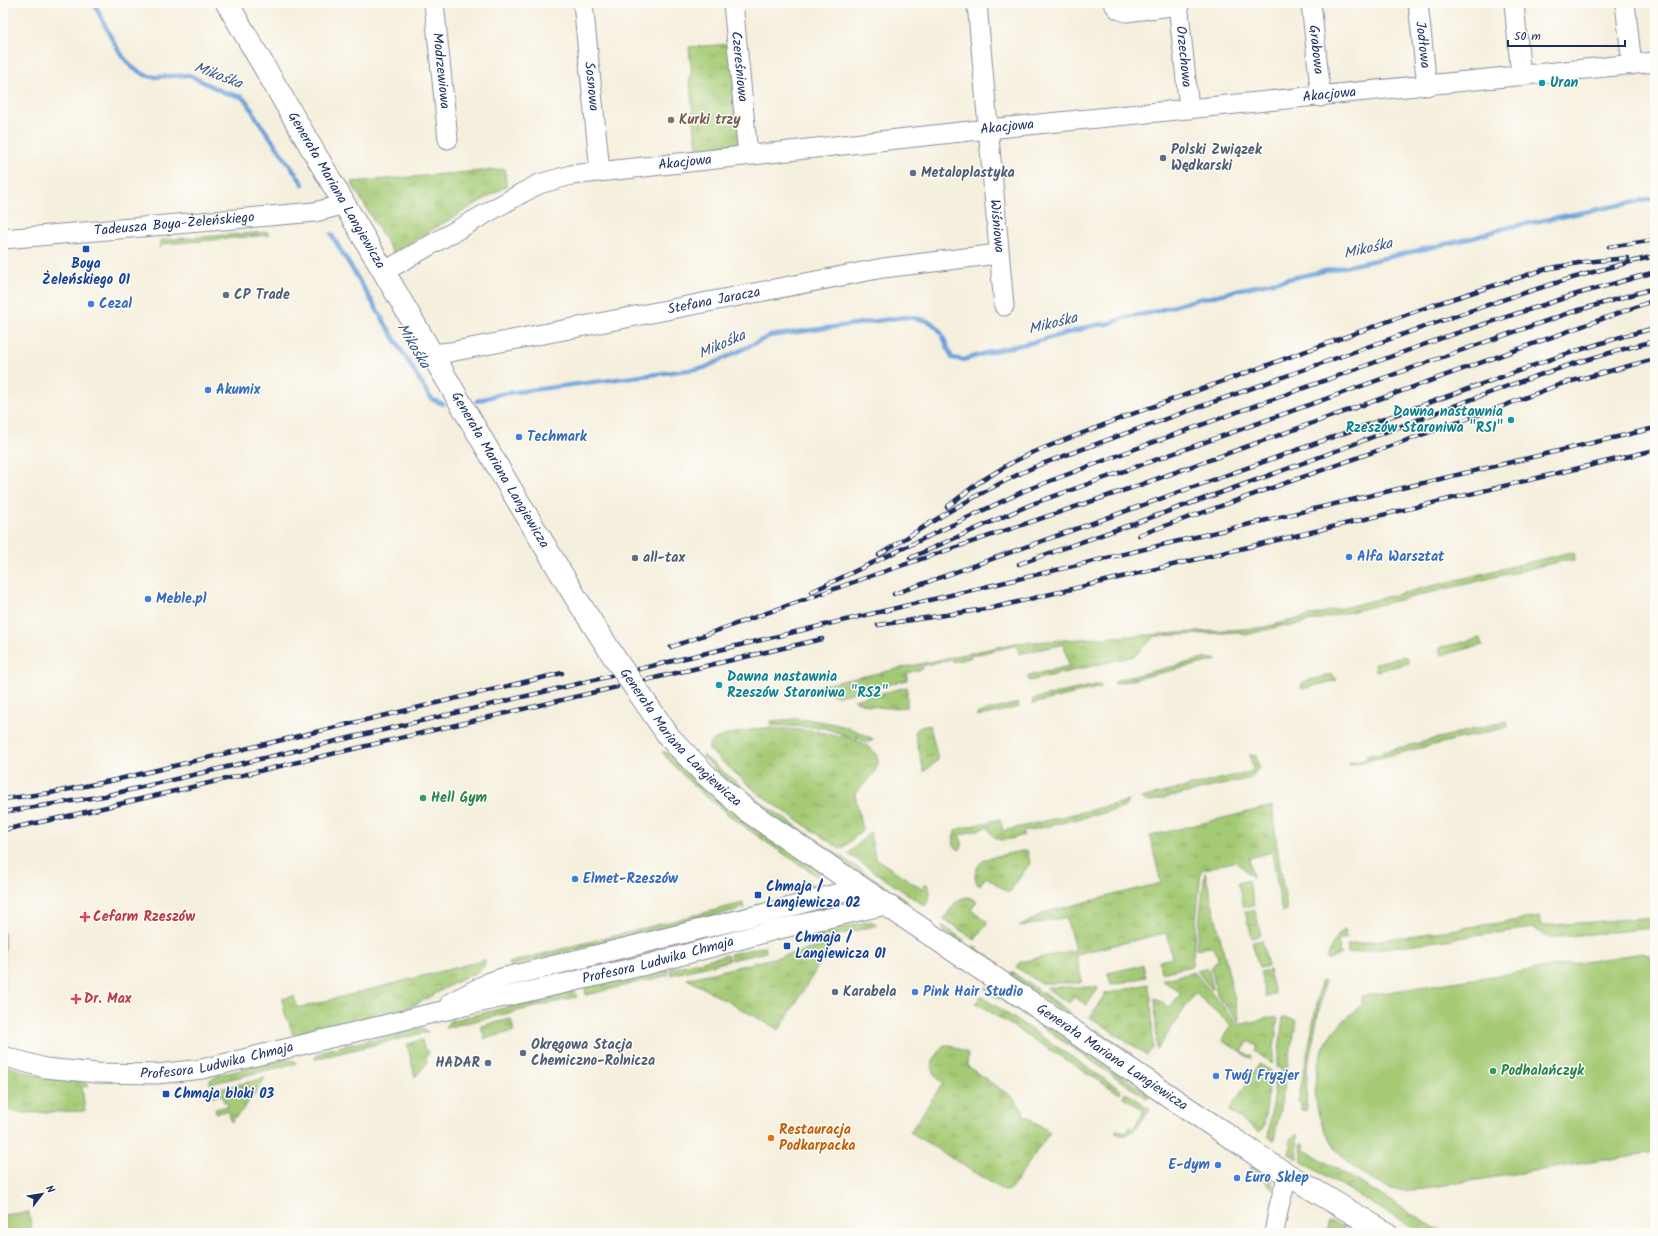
<svg xmlns="http://www.w3.org/2000/svg" width="1658" height="1236" font-family="Kalam,sans-serif">
	<style>
		.grass { fill: url(#grass-tufts); stroke: #607c69 }
		.park { fill: url(#park-crowns); stroke: #607c69 }
		.pitch { fill: #a5ca74; stroke: #607c69 }
		.lines { fill: none; stroke-linecap: round; stroke-linejoin: round }
		.stream { stroke: #6da3db; stroke-width: 4.5 }
		.minor-casing { stroke: #888f9e; stroke-width: 21 }
		.tertiary-casing { stroke: #888f9e; stroke-width: 24 }
		.minor { stroke: #fff; stroke-width: 19 }
		.tertiary { stroke: #fff; stroke-width: 22 }
		.rail-casing { stroke: #1b2f5e; stroke-width: 4.5 }
		.rail { stroke: #fdfcf7; stroke-width: 3; stroke-dasharray: 9; stroke-linecap: butt }
		.culture-dot { fill: #0f9aa8; stroke: #fdfcf7; stroke-width: 1.5 }
		.education-dot { fill: #8d6e63; stroke: #fdfcf7; stroke-width: 1.5 }
		.service-dot { fill: #5c6f8a; stroke: #fdfcf7; stroke-width: 1.5 }
		.transit-dot { fill: #1a4fb4; stroke: #fdfcf7; stroke-width: 1.5 }
		.shop-dot { fill: #3f7fe0; stroke: #fdfcf7; stroke-width: 1.5 }
		.leisure-dot { fill: #2e9e5b; stroke: #fdfcf7; stroke-width: 1.5 }
		.health-dot { fill: #e0444e; stroke: #fdfcf7; stroke-width: 1.5 }
		.food-dot { fill: #e8710a; stroke: #fdfcf7; stroke-width: 1.5 }
		.labels { text-anchor: middle; dominant-baseline: central; stroke-width: 3; stroke-linejoin: round; paint-order: stroke }
		.street-label { font-size: 14px; fill: #1b2f5e; stroke: #fdfcf7 }
		.culture-label { font-size: 14px; font-weight: bold; fill: #0d838f; stroke: #fdfcf7; text-anchor: start }
		.education-label { font-size: 14px; font-weight: bold; fill: #785e54; stroke: #fdfcf7; text-anchor: start }
		.service-label { font-size: 14px; font-weight: bold; fill: #4e5e75; stroke: #fdfcf7; text-anchor: start }
		.transit-label { font-size: 14px; font-weight: bold; fill: #164399; stroke: #fdfcf7; text-anchor: start }
		.shop-label { font-size: 14px; font-weight: bold; fill: #366cbe; stroke: #fdfcf7; text-anchor: start }
		.leisure-label { font-size: 14px; font-weight: bold; fill: #27864d; stroke: #fdfcf7; text-anchor: start }
		.health-label { font-size: 14px; font-weight: bold; fill: #be3a42; stroke: #fdfcf7; text-anchor: start }
		.food-label { font-size: 14px; font-weight: bold; fill: #c56008; stroke: #fdfcf7; text-anchor: start }
		.water-label { font-size: 15px; font-style: italic; fill: #38588a; stroke: #fdfcf7 }
	</style>
	<defs>
		<pattern id="grass-tufts" width="24" height="20" patternUnits="userSpaceOnUse"><rect width="24" height="20" fill="#a5ca74"/><path d="M3 7l-1-3M5 7V3M7 7l1-3M15 17l-1-3M17 17v-4M19 17l1-3" fill="none" stroke="#86a462"/></pattern>
		<pattern id="park-crowns" width="20" height="18" patternUnits="userSpaceOnUse"><rect width="20" height="18" fill="#a5ca74"/><path d="M2 6a3 3 0 1 1 6 0M12 15a3 3 0 1 1 6 0" fill="none" stroke="#86a462"/></pattern>
	</defs>
	<rect width="100%" height="100%" fill="#fdfcf7"/>
	<filter id="ink" filterUnits="userSpaceOnUse"><feTurbulence type="fractalNoise" baseFrequency=".025" numOctaves="2"/><feDisplacementMap in="SourceGraphic" scale="8" xChannelSelector="R" yChannelSelector="G"/><feConvolveMatrix kernelMatrix="1 2 1 2 8 2 1 2 1" color-interpolation-filters="sRGB"/></filter>
	<filter id="wash" filterUnits="userSpaceOnUse"><feTurbulence type="fractalNoise" baseFrequency=".012" numOctaves="4" result="noise"/><feDisplacementMap in="SourceGraphic" scale="16" xChannelSelector="R" yChannelSelector="G"/><feGaussianBlur stdDeviation="0.9" result="paint"/><feColorMatrix in="noise" values="0 0 0 0 0 0 0 0 0 0 0 0 0 0 0 0 0 1.4 0 .05"/><feComposite in="paint" operator="in"/></filter>
	<g filter="url(#wash)">
		<rect width="100%" height="100%" fill="#f5efdd"/>
		<g class="grass">
			<path d="M 732,44 L 743,143 L 697,148 L 689,76 L 692,76 L 689,47 Z"/>
			<path d="M 505,169 L 506,186 L 393,253 L 351,182 Z"/>
			<path d="M 267,232 L 269,235 L 164,244 L 159,248 L 161,240 Z"/>
			<path d="M 1571,552 L 1575,554 L 1574,560 L 1567,562 L 1566,560 L 1287,627 L 1286,625 L 1245,635 L 1240,632 L 1157,636 L 1154,637 L 1134,656 L 1029,681 L 1028,676 L 1069,666 L 1064,644 L 1019,654 L 1017,645 L 970,656 L 970,658 L 952,662 L 951,659 L 922,666 L 923,669 L 907,673 L 907,680 L 838,696 L 824,691 L 813,690 L 787,695 L 787,693 L 1016,643 L 1260,628 Z"/>
			<path d="M 1479,638 L 1481,639 L 1483,645 L 1441,655 L 1439,648 Z"/>
			<path d="M 1403,656 L 1408,658 L 1409,663 L 1376,671 L 1375,664 L 1377,663 Z"/>
			<path d="M 1207,658 L 1217,660 L 1114,684 L 1117,680 Z"/>
			<path d="M 1332,674 L 1337,680 L 1302,689 L 1301,684 L 1303,682 Z"/>
			<path d="M 1100,684 L 1101,687 L 1032,704 L 1033,699 Z"/>
			<path d="M 907,687 L 907,707 C 888,709 872,708 854,700 Z"/>
			<path d="M 1018,703 L 1019,707 L 976,717 L 978,713 Z"/>
			<path d="M 795,719 C 823,720 848,725 873,739 L 872,741 L 868,742 L 824,728 L 772,725 L 771,721 Z"/>
			<path d="M 1507,721 L 1508,727 L 1350,765 L 1349,763 L 1367,759 L 1366,756 Z"/>
			<path d="M 930,725 L 938,760 L 924,772 L 915,733 L 918,728 Z"/>
			<path d="M 768,728 C 789,729 879,732 878,762 C 878,773 862,785 855,794 L 862,830 L 843,848 L 840,849 L 759,794 L 709,750 C 708,746 710,743 714,740 C 723,734 757,728 768,728 Z"/>
			<path d="M 662,752 L 669,753 L 700,784 L 820,872 L 817,876 C 762,839 705,804 662,752 Z"/>
			<path d="M 703,755 L 759,801 L 907,901 L 904,905 L 756,805 L 727,781 L 703,757 Z"/>
			<path d="M 1250,755 L 1256,756 L 1259,768 L 1251,778 L 1148,802 L 1141,798 L 1253,771 Z"/>
			<path d="M 1128,801 L 1124,808 L 1023,832 L 1024,835 C 1009,839 995,847 988,827 L 959,835 C 961,840 965,846 959,850 L 954,846 C 953,840 953,833 958,829 L 1000,819 L 1003,831 Z"/>
			<path d="M 1272,806 L 1277,846 L 1287,910 L 1282,912 L 1272,852 L 1249,858 L 1253,878 L 1236,861 L 1201,870 L 1192,966 L 1161,973 L 1159,961 L 1172,958 L 1166,933 L 1076,954 L 1082,981 L 1080,983 L 1040,983 L 1016,967 L 1020,962 L 1075,950 L 1066,917 L 1019,927 L 1046,912 L 1161,883 L 1150,836 Z"/>
			<path d="M 870,832 L 875,858 L 922,889 L 926,883 C 932,892 931,897 925,906 L 848,854 Z"/>
			<path d="M 1027,850 L 1030,863 L 1009,893 L 986,877 L 979,886 C 972,878 975,867 983,861 C 993,855 1016,853 1027,850 Z"/>
			<path d="M 1205,872 L 1240,1022 L 1218,997 L 1211,968 L 1218,960 C 1218,952 1214,947 1206,946 L 1196,950 Z"/>
			<path d="M 1248,880 L 1254,905 L 1244,907 L 1238,883 Z"/>
			<path d="M 814,884 L 820,888 L 794,895 L 793,890 Z"/>
			<path d="M 968,897 L 977,901 L 971,910 L 988,922 L 975,940 L 944,919 C 951,909 955,898 968,897 Z"/>
			<path d="M 841,902 L 849,908 L 490,992 Z"/>
			<path d="M 743,903 L 744,908 L 511,966 L 507,963 Z"/>
			<path d="M 1255,910 L 1261,935 L 1252,938 L 1245,912 Z"/>
			<path d="M 1539,917 L 1541,926 L 1654,917 L 1655,928 L 1549,938 L 1534,928 L 1348,953 L 1347,945 Z"/>
			<path d="M 871,921 L 878,925 L 809,942 L 808,937 L 809,936 Z"/>
			<path d="M 942,925 L 964,940 L 962,944 L 944,932 Z"/>
			<path d="M 1345,930 L 1346,938 L 1338,940 L 1340,954 L 1342,954 L 1329,960 L 1327,958 C 1331,949 1336,933 1345,930 Z"/>
			<rect x="3" y="933" width="1" height="108"/>
			<path d="M 1262,940 L 1268,966 L 1259,968 L 1252,942 Z"/>
			<path d="M 832,944 L 779,1030 L 687,979 Z"/>
			<path d="M 973,946 L 1000,964 L 997,968 L 971,950 Z"/>
			<path d="M 761,947 L 765,947 L 766,952 L 731,960 L 730,954 Z"/>
			<path d="M 727,955 L 729,961 L 671,975 L 670,969 Z"/>
			<path d="M 485,960 L 485,965 C 479,973 466,976 458,981 C 440,990 423,1002 404,1009 L 293,1035 L 288,1019 L 286,1018 L 282,999 L 294,996 L 298,1008 Z"/>
			<path d="M 1143,965 L 1146,977 L 1111,985 L 1108,973 Z"/>
			<path d="M 1208,968 L 1213,988 L 1212,990 L 1197,971 Z"/>
			<path d="M 667,969 L 668,975 L 586,995 L 585,988 Z"/>
			<path d="M 1269,970 L 1275,995 L 1266,997 L 1260,972 Z"/>
			<path d="M 1012,972 L 1069,1011 L 1067,1015 L 1009,976 Z"/>
			<path d="M 1194,972 L 1239,1025 L 1276,1016 L 1278,1018 L 1272,1064 L 1255,1051 L 1258,1047 L 1249,1041 L 1242,1051 L 1252,1057 L 1251,1059 L 1222,1040 L 1231,1025 L 1195,993 L 1157,1050 L 1155,998 L 1169,1008 L 1181,993 L 1162,980 Z"/>
			<path d="M 1325,981 L 1307,1070 L 1306,1111 L 1301,1110 L 1301,1103 L 1298,1102 L 1321,982 Z"/>
			<path d="M 1148,984 L 1151,997 L 1153,1048 L 1147,1055 L 1090,1017 L 1105,994 Z"/>
			<path d="M 987,987 L 990,988 L 1151,1095 L 1148,1099 L 984,988 Z"/>
			<path d="M 1049,987 L 1097,987 L 1098,989 L 1087,1005 L 1074,997 L 1069,1003 L 1046,988 Z"/>
			<path d="M 575,991 L 577,997 L 445,1028 L 450,1021 Z"/>
			<path d="M 981,996 L 1121,1090 L 1120,1094 L 976,1003 Z"/>
			<path d="M 1283,1017 L 1297,1020 L 1286,1073 L 1277,1067 Z"/>
			<path d="M 511,1019 L 514,1031 L 485,1039 L 481,1026 Z"/>
			<path d="M 422,1028 L 428,1032 L 315,1059 L 316,1056 L 325,1050 Z"/>
			<path d="M 1096,1029 L 1132,1054 L 1130,1058 L 1093,1033 Z"/>
			<path d="M 422,1040 L 425,1051 L 428,1051 L 428,1055 L 426,1056 L 427,1063 L 415,1077 L 407,1044 Z"/>
			<path d="M 944,1045 L 951,1045 L 968,1053 L 967,1066 L 1012,1097 L 1024,1111 L 1023,1114 L 1050,1132 L 1010,1190 L 1004,1191 L 910,1132 L 943,1083 C 924,1067 932,1063 944,1045 Z"/>
			<path d="M 286,1059 L 295,1061 L 297,1063 L 210,1084 L 210,1080 L 219,1075 Z"/>
			<path d="M 1259,1064 L 1271,1071 L 1264,1126 L 1260,1132 L 1229,1111 Z"/>
			<path d="M 3,1065 L 34,1074 L 83,1082 L 88,1084 L 88,1086 L 82,1087 L 85,1111 L 25,1113 L 3,1109 Z"/>
			<path d="M 1276,1074 L 1285,1081 L 1274,1141 L 1268,1137 Z"/>
			<path d="M 265,1078 L 245,1107 L 231,1122 L 229,1111 L 216,1113 L 215,1109 L 228,1106 L 227,1102 L 224,1102 L 223,1095 L 213,1097 L 212,1091 Z"/>
			<path d="M 1125,1092 L 1150,1109 C 1142,1120 1132,1142 1116,1133 L 1116,1130 L 1127,1132 L 1128,1127 L 1134,1128 L 1144,1110 L 1123,1097 Z"/>
			<path d="M 1297,1134 L 1298,1159 L 1289,1153 L 1290,1139 Z"/>
			<path d="M 1301,1144 L 1304,1144 L 1305,1150 L 1445,1233 L 1422,1233 L 1302,1162 Z"/>
			<path d="M 1252,1163 C 1262,1171 1274,1176 1273,1190 L 1257,1174 L 1250,1170 Z"/>
			<path d="M 1326,1209 L 1362,1230 L 1360,1233 L 1324,1213 Z"/>
		</g>
		<path class="park" d="M 1329,1221 L 1334,1223 L 1351,1233 L 1326,1233 Z"/>
		<g class="pitch">
			<path d="M 1642,953 L 1650,955 L 1653,970 L 1655,971 L 1655,1152 L 1413,1190 C 1407,1190 1398,1191 1392,1189 C 1331,1168 1295,1101 1327,1042 C 1336,1026 1349,1015 1363,1004 L 1361,996 Z"/>
			<path d="M 29,1212 L 32,1233 L 3,1233 L 3,1215 Z"/>
		</g>
		<g class="lines">
			<g class="stream">
				<path d="M 94,3 L 113,41 L 123,57 L 133,68 L 145,75 L 154,77 L 189,75 L 223,92 L 242,97 L 248,103 L 255,116 L 303,184"/>
				<path d="M 331,234 L 428,394 L 433,400 L 443,404"/>
				<path d="M 477,401 L 500,394 L 704,368 L 770,336 L 905,317 C 941,320 939,328 952,358 L 963,360 L 993,351 L 1039,341 L 1095,325 L 1107,324 L 1131,316 L 1150,313 L 1202,298 L 1211,297 L 1241,289 L 1362,263 L 1473,238 L 1505,228 L 1655,198"/>
			</g>
		</g>
	</g>
	<g filter="url(#ink)">
		<g class="lines">
			<g class="minor-casing">
				<g id="minor">
					<path id="s1" d="M 434,3 L 448,139"/>
					<path id="s2" d="M 583,3 L 600,171"/>
					<path id="s3" d="M 733,3 L 748,155"/>
					<path id="s4" d="M 977,3 L 1004,306"/>
					<path d="M 1113,3 L 1118,9 L 1126,12 L 1178,5"/>
					<path id="s5" d="M 1178,3 L 1189,109"/>
					<path id="s6" d="M 1311,3 L 1321,97"/>
					<path id="s7" d="M 1418,3 L 1427,86"/>
					<path d="M 1514,3 L 1521,76"/>
					<path d="M 1625,3 L 1632,65"/>
					<path id="s8" d="M 3,239 L 315,212 L 345,204"/>
					<path id="s9" d="M 383,272 L 522,193 L 539,184 L 571,175 L 988,129 L 1655,62"/>
					<path id="s10" d="M 431,354 L 450,352 L 883,268 L 998,254"/>
					<path d="M 450,1003 L 490,982 L 502,978 L 790,907 L 859,887"/>
					<path id="s11" d="M 3,1056 L 45,1068 L 97,1073 L 157,1074 L 202,1069 L 429,1014 L 646,965 L 775,930 L 886,905"/>
					<path d="M 1274,1233 L 1279,1206 L 1288,1174"/>
				</g>
			</g>
			<g class="tertiary-casing">
				<g id="tertiary">
					<path id="s12" d="M 227,3 L 506,481 L 576,598 L 616,660 L 670,738 L 706,775 L 746,810 L 1184,1106 L 1275,1167 L 1386,1233"/>
				</g>
			</g>
			<use href="#minor" class="minor"/>
			<use href="#tertiary" class="tertiary"/>
			<g class="rail-casing">
				<g id="rail">
					<path d="M 1609,247 L 1655,240"/>
					<path d="M 947,507 L 978,483 L 1011,463 L 1031,453 L 1124,417 L 1433,305 L 1546,269 L 1584,262 L 1628,258"/>
					<path d="M 1139,535 L 1495,409 L 1561,384 L 1655,359"/>
					<path d="M 879,555 C 931,522 983,489 1039,465 C 1144,426 1250,389 1356,351 C 1455,316 1553,280 1655,256"/>
					<path d="M 910,558 L 1032,504 L 1451,354 L 1569,313 L 1655,288"/>
					<path d="M 1019,564 C 1126,526 1234,489 1341,449 C 1445,410 1547,367 1655,341"/>
					<path d="M 811,592 L 1026,490 L 1135,449 L 1445,337 L 1577,294 L 1655,272"/>
					<path d="M 894,594 L 1557,357 L 1624,336 L 1655,328"/>
					<path d="M 878,625 L 992,608 L 1655,450"/>
					<path d="M 671,647 L 868,577 L 1137,486 L 1655,300"/>
					<path d="M 639,669 L 1655,428"/>
					<path d="M 646,680 L 822,639"/>
					<path d="M 3,799 L 50,793 L 115,780 L 562,673"/>
					<path d="M 3,812 L 104,796 L 611,676"/>
					<path d="M 3,830 L 64,817 L 617,687"/>
				</g>
			</g>
			<use href="#rail" class="rail"/>
		</g>
	</g>
	<g class="culture-dot">
		<circle cx="1542" cy="83" r="4"/>
		<circle cx="1511" cy="420" r="4"/>
		<circle cx="719" cy="685" r="4"/>
	</g>
	<circle class="education-dot" cx="671" cy="120" r="4"/>
	<g class="service-dot">
		<circle cx="1163" cy="158" r="4"/>
		<circle cx="913" cy="173" r="4"/>
		<circle cx="226" cy="295" r="4"/>
		<circle cx="635" cy="558" r="4"/>
		<circle cx="835" cy="992" r="4"/>
		<circle cx="523" cy="1053" r="4"/>
		<circle cx="488" cy="1063" r="4"/>
	</g>
	<g class="transit-dot">
		<rect x="82" y="245" width="8" height="8" rx="2"/>
		<rect x="754" y="891" width="8" height="8" rx="2"/>
		<rect x="783" y="942" width="8" height="8" rx="2"/>
		<rect x="162" y="1090" width="8" height="8" rx="2"/>
	</g>
	<g class="shop-dot">
		<circle cx="91" cy="304" r="4"/>
		<circle cx="208" cy="390" r="4"/>
		<circle cx="519" cy="437" r="4"/>
		<circle cx="1349" cy="557" r="4"/>
		<circle cx="148" cy="599" r="4"/>
		<circle cx="575" cy="879" r="4"/>
		<circle cx="915" cy="992" r="4"/>
		<circle cx="1216" cy="1076" r="4"/>
		<circle cx="1218" cy="1165" r="4"/>
		<circle cx="1237" cy="1178" r="4"/>
	</g>
	<g class="leisure-dot">
		<circle cx="423" cy="798" r="4"/>
		<circle cx="1493" cy="1071" r="4"/>
	</g>
	<g class="health-dot">
		<path d="M83 911h4v4h4v4h-4v4h-4v-4h-4v-4h4z"/>
		<path d="M74 993h4v4h4v4h-4v4h-4v-4h-4v-4h4z"/>
	</g>
	<circle class="food-dot" cx="771" cy="1138" r="4"/>
	<g class="labels">
		<g class="street-label">
			<text stroke="none"><textPath href="#s7" startOffset="42">Jodłowa</textPath></text>
			<text stroke="none"><textPath href="#s6" startOffset="47">Grabowa</textPath></text>
			<text stroke="none"><textPath href="#s5" startOffset="54">Orzechowa</textPath></text>
			<text stroke="none"><textPath href="#s3" startOffset="64">Czereśniowa</textPath></text>
			<text stroke="none"><textPath href="#s1" startOffset="68">Modrzewiowa</textPath></text>
			<text stroke="none"><textPath href="#s2" startOffset="84">Sosnowa</textPath></text>
			<text stroke="none"><textPath href="#s9" startOffset="975">Akacjowa</textPath></text>
			<text stroke="none"><textPath href="#s9" startOffset="651">Akacjowa</textPath></text>
			<text stroke="none"><textPath href="#s9" startOffset="327">Akacjowa</textPath></text>
			<text stroke="none"><textPath href="#s12" startOffset="217">Generała Mariana Langiewicza</textPath></text>
			<text stroke="none"><textPath href="#s8" startOffset="172">Tadeusza Boya-Żeleńskiego</textPath></text>
			<text stroke="none"><textPath href="#s4" startOffset="224">Wiśniowa</textPath></text>
			<text stroke="none"><textPath href="#s10" startOffset="288">Stefana Jaracza</textPath></text>
			<text stroke="none"><textPath href="#s12" startOffset="541">Generała Mariana Langiewicza</textPath></text>
			<text stroke="none"><textPath href="#s12" startOffset="865">Generała Mariana Langiewicza</textPath></text>
			<text stroke="none"><textPath href="#s11" startOffset="670">Profesora Ludwika Chmaja</textPath></text>
			<text stroke="none"><textPath href="#s12" startOffset="1405">Generała Mariana Langiewicza</textPath></text>
			<text stroke="none"><textPath href="#s11" startOffset="217">Profesora Ludwika Chmaja</textPath></text>
		</g>
		<g class="culture-label">
			<text x="1550" y="83">Uran</text>
			<text x="1503" y="412" text-anchor="end">Dawna nastawnia<tspan x="1503" dy="16">Rzeszów Staroniwa "RS1"</tspan></text>
			<text x="727" y="677">Dawna nastawnia<tspan x="727" dy="16">Rzeszów Staroniwa "RS2"</tspan></text>
		</g>
		<g class="education-label">
			<text x="679" y="120">Kurki trzy</text>
		</g>
		<g class="service-label">
			<text x="1171" y="150">Polski Związek<tspan x="1171" dy="16">Wędkarski</tspan></text>
			<text x="921" y="173">Metaloplastyka</text>
			<text x="234" y="295">CP Trade</text>
			<text x="643" y="558">all-tax</text>
			<text x="843" y="992">Karabela</text>
			<text x="531" y="1045">Okręgowa Stacja<tspan x="531" dy="16">Chemiczno-Rolnicza</tspan></text>
			<text x="480" y="1063" text-anchor="end">HADAR</text>
		</g>
		<g class="transit-label">
			<text x="86" y="264" text-anchor="middle">Boya<tspan x="86" dy="16">Żeleńskiego 01</tspan></text>
			<text x="766" y="887">Chmaja /<tspan x="766" dy="16">Langiewicza 02</tspan></text>
			<text x="795" y="938">Chmaja /<tspan x="795" dy="16">Langiewicza 01</tspan></text>
			<text x="174" y="1094">Chmaja bloki 03</text>
		</g>
		<g class="shop-label">
			<text x="99" y="304">Cezal</text>
			<text x="216" y="390">Akumix</text>
			<text x="527" y="437">Techmark</text>
			<text x="1357" y="557">Alfa Warsztat</text>
			<text x="156" y="599">Meble.pl</text>
			<text x="583" y="879">Elmet-Rzeszów</text>
			<text x="923" y="992">Pink Hair Studio</text>
			<text x="1224" y="1076">Twój Fryzjer</text>
			<text x="1210" y="1165" text-anchor="end">E-dym</text>
			<text x="1245" y="1178">Euro Sklep</text>
		</g>
		<g class="leisure-label">
			<text x="431" y="798">Hell Gym</text>
			<text x="1501" y="1071">Podhalańczyk</text>
		</g>
		<g class="health-label">
			<text x="93" y="917">Cefarm Rzeszów</text>
			<text x="84" y="999">Dr. Max</text>
		</g>
		<g class="food-label">
			<text x="779" y="1130">Restauracja<tspan x="779" dy="16">Podkarpacka</tspan></text>
		</g>
		<g class="water-label">
			<text transform="translate(218 76) rotate(21)">Mikośka</text>
			<text transform="translate(1368 249) rotate(-13)">Mikośka</text>
			<text transform="translate(1053 324) rotate(-14)">Mikośka</text>
			<text transform="translate(722 345) rotate(-24)">Mikośka</text>
			<text transform="translate(413 346) rotate(59)">Mikośka</text>
		</g>
	</g>
	<rect width="1658" height="1236" fill="none" stroke="#fdfcf7" stroke-width="16"/>
	<g transform="translate(42 1194) rotate(59)" stroke="#fdfcf7" stroke-width="3" paint-order="stroke">
	<path d="M0-3L7 15L0 10L-7 15Z" fill="#1b2f5e"/>
	<text y="-6" font-size="11" font-weight="bold" text-anchor="middle" fill="#1b2f5e">N</text>
	</g>
	<path d="M1508 40v6h117v-6" fill="none" stroke="#1b2f5e" stroke-width="2"/>
	<text x="1514" y="40" font-size="12" fill="#1b2f5e" stroke="#fdfcf7" stroke-width="3" paint-order="stroke">50 m</text>
</svg>
